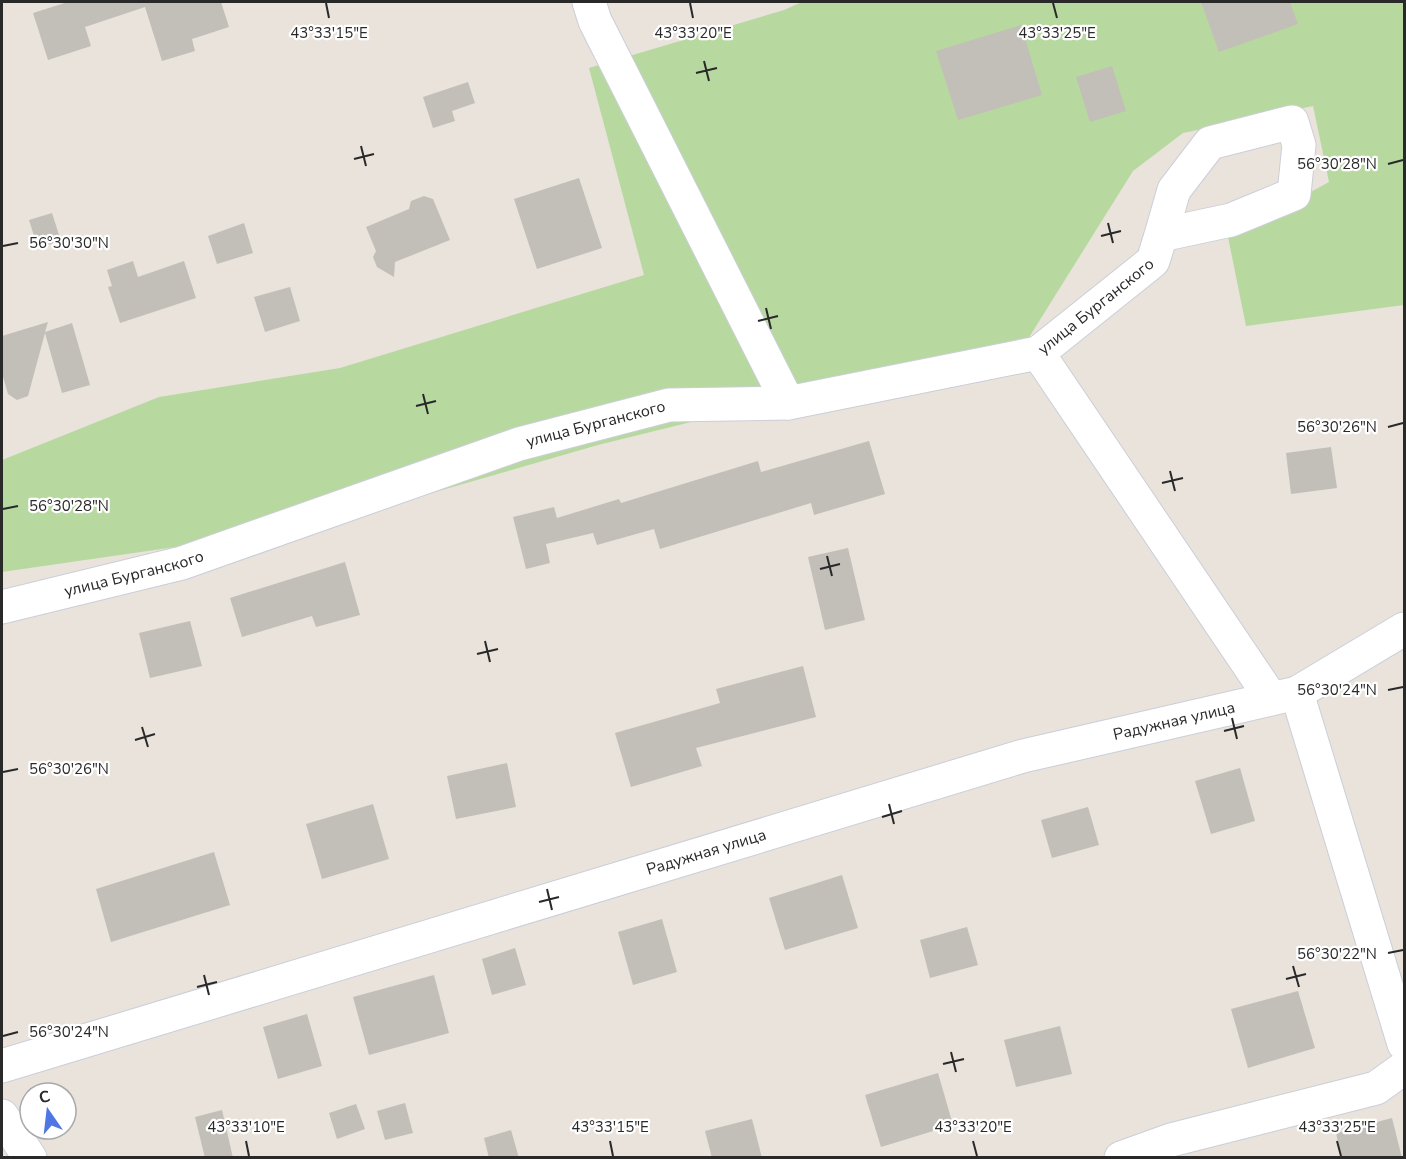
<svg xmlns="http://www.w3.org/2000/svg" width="1406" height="1159" font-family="'Nunito Sans',sans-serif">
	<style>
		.green { fill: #b7d99f }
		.building { fill: #c2beb8 }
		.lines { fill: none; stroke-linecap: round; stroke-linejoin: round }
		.minor-casing { stroke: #cbced9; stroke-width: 35 }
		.minor { stroke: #fff; stroke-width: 33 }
		.ticks { fill: none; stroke: #292929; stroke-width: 2 }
		.labels { text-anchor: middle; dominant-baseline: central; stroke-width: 4.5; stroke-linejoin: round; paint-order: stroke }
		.street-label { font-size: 16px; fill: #292929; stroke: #fff }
		.ticks-label { font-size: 15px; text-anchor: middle; fill: #292929; stroke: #fff; stroke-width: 4.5; stroke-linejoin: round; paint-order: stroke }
	</style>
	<rect width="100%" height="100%" fill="#e9e3dc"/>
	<path class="green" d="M 802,2 L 1404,2 L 1404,305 L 1246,326 L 1228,237 L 1329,182 L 1313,106 L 1183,133 L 1133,171 L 1028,339 L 598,445 L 383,507 L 210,542 L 2,572 L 2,460 L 159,397 L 340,368 L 644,275 L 589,68 L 784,10 Z"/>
	<g class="building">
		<path d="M 68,2 L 221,2 L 229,27 L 192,39 L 195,51 L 162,61 L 145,7 L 85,27 L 91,46 L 48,60 L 33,13 Z"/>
		<path d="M 1201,2 L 1290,2 L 1298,24 L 1219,52 Z"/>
		<path d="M 1021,25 L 1042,95 L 958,120 L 936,51 Z"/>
		<path d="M 1112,66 L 1126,111 L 1090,122 L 1076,77 Z"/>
		<path d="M 468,82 L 475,103 L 452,111 L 455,121 L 433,128 L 423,97 Z"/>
		<path d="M 579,178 L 602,248 L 537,269 L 514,199 Z"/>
		<path d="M 424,196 L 433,199 L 450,240 L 395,262 L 394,277 L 377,267 L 373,257 L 376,251 L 366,227 L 409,209 L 411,201 Z"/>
		<path d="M 52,213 L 61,241 L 38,248 L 29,220 Z"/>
		<path d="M 244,223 L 253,253 L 217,264 L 208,236 Z"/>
		<path d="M 133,261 L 138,277 L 184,261 L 196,298 L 120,323 L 108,287 L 112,286 L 107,270 Z"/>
		<path d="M 290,287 L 300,321 L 265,332 L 254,297 Z"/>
		<path d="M 48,322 L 45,332 L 72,323 L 90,385 L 62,393 L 45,333 L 28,396 L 17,400 L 8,394 L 2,373 L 2,336 Z"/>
		<path d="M 869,441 L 885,494 L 814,515 L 811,503 L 660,549 L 654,529 L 597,545 L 593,533 L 546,544 L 550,563 L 526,569 L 513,517 L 554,507 L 557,518 L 619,499 L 621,503 L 758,461 L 761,472 Z"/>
		<path d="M 1331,447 L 1337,488 L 1291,494 L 1286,453 Z"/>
		<path d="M 848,548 L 865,620 L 825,630 L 808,557 Z"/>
		<path d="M 345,562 L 360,615 L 316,627 L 312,616 L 242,637 L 230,598 Z"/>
		<path d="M 190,621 L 202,666 L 150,678 L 139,633 Z"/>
		<path d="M 803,666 L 816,717 L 696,748 L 702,766 L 631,787 L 615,733 L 720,703 L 716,689 Z"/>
		<path d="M 507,763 L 516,807 L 456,819 L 447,776 Z"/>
		<path d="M 1240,768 L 1255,821 L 1211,834 L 1195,781 Z"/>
		<path d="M 373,804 L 389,859 L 322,879 L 306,824 Z"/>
		<path d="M 1088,807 L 1099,845 L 1052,858 L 1041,820 Z"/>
		<path d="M 214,852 L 230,905 L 111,942 L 96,889 Z"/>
		<path d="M 842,875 L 858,928 L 785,950 L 769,898 Z"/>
		<path d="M 662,919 L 677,972 L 633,985 L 618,932 Z"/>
		<path d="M 967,927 L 978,965 L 930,978 L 920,940 Z"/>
		<path d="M 515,948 L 526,985 L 492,995 L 482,959 Z"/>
		<path d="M 434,975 L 449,1033 L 369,1055 L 353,997 Z"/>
		<path d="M 1298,991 L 1315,1048 L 1248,1068 L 1231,1009 Z"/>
		<path d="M 307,1014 L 322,1066 L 278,1079 L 263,1027 Z"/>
		<path d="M 1060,1026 L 1072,1074 L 1016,1087 L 1004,1040 Z"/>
		<path d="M 938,1073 L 953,1125 L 881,1147 L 865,1095 Z"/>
		<path d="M 405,1103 L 413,1133 L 385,1140 L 377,1111 Z"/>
		<path d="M 356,1104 L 365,1129 L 337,1139 L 329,1113 Z"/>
		<path d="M 222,1110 L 233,1158 L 205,1158 L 195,1117 Z"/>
		<path d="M 1392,1118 L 1402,1158 L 1342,1158 L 1336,1133 Z"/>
		<path d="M 752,1119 L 762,1158 L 712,1158 L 705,1131 Z"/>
		<path d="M 511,1130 L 519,1158 L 489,1158 L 484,1138 Z"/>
	</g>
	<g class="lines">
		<g class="minor-casing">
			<g id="minor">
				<path d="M 589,2 L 595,21 L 788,403"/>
				<path d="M 1038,353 L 1271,698"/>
				<path id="s1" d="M 2,607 L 182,563 L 519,444 L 669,405 L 788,403 L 1038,353 L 1153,261 L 1161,235 L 1231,220 L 1294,194 L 1299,145 L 1292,122 L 1210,143 L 1174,190 L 1161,235"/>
				<path d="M 1297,693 L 1404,1044"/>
				<path id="s2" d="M 2,1066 L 1023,756 L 1297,693 L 1404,629"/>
				<path d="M 2,1116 L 30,1158"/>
				<path d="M 1121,1158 L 1171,1140 L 1376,1088 L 1404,1068"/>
			</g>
		</g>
		<use href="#minor" class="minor"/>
	</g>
	<path class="ticks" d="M 326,3 L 329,18M 690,3 L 693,18M 1053,3 L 1057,18M 704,61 L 709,81M 696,73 L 717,68M 361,146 L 366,166M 354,159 L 374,154M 1388,164 L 1403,160M 1108,223 L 1113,243M 1101,236 L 1121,231M 3,246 L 18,243M 766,308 L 771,329M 758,321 L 778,316M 423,394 L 428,414M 416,406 L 436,401M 1388,427 L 1403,423M 1170,471 L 1175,491M 1162,483 L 1183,478M 3,509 L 18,506M 827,556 L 832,576M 820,569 L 840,564M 485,641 L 490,662M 477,654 L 498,649M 1388,690 L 1403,687M 1232,718 L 1237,739M 142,727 L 148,747M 1224,731 L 1244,726M 135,740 L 155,734M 3,772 L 18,769M 889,804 L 894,824M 882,817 L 902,811M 547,889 L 552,910M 539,902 L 559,897M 1388,953 L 1403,950M 1293,966 L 1299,987M 204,975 L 209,995M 1286,979 L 1306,974M 197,987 L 217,982M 3,1036 L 18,1032M 951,1052 L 956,1072M 943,1064 L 964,1059M 246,1141 L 249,1156M 610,1141 L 613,1156M 973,1141 L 977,1156M 1337,1141 L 1341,1156"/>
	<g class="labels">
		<g class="street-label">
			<text stroke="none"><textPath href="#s1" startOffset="1146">улица Бурганского</textPath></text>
			<text stroke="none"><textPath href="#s1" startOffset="622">улица Бурганского</textPath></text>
			<text stroke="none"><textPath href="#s1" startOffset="136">улица Бурганского</textPath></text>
			<text stroke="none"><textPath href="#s2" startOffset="1222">Радужная улица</textPath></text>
			<text stroke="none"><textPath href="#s2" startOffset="736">Радужная улица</textPath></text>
		</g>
	</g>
	<g class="ticks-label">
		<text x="329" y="38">43°33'15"E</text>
		<text x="693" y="38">43°33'20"E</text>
		<text x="1057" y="38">43°33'25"E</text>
		<text x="1337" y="169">56°30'28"N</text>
		<text x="69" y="248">56°30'30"N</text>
		<text x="1337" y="432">56°30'26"N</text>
		<text x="69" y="511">56°30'28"N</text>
		<text x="1337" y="695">56°30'24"N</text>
		<text x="69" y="774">56°30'26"N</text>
		<text x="1337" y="959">56°30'22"N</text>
		<text x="69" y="1037">56°30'24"N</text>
		<text x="246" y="1132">43°33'10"E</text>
		<text x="610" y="1132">43°33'15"E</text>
		<text x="973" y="1132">43°33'20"E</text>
		<text x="1337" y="1132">43°33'25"E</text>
	</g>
	<rect width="1406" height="1159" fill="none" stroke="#292929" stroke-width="6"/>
	<g transform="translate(48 1111) rotate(346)"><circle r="28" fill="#ffffff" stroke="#a9a9a9" stroke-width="1.5"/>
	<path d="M0-4.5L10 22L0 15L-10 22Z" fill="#4f76e3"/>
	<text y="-9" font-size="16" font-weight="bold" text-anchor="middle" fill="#292929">С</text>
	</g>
</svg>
